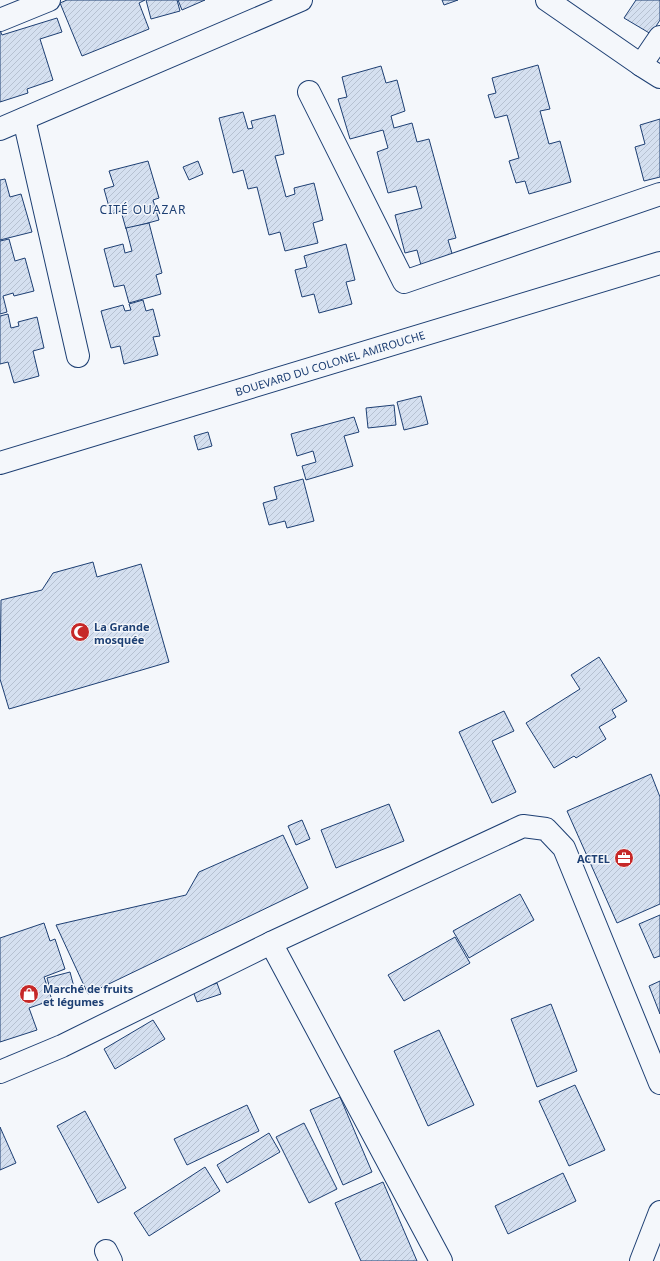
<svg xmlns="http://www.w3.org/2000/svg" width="660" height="1261" font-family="'Noto Sans',sans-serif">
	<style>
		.building { fill: url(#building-hatch); stroke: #1d3f73 }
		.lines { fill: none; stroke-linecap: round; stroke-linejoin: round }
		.minor-casing { stroke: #1d3f73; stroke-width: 24 }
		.major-casing { stroke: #1d3f73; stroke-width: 24 }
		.minor { stroke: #f4f7fb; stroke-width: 22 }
		.major { stroke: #f4f7fb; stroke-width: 22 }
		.labels { text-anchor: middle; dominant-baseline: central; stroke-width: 3; stroke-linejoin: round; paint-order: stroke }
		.street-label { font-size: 11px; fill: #1d3f73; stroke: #f4f7fb }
		.poi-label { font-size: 11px; font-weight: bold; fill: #1d3f73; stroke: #f4f7fb; text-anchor: start }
		.neighbourhood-label { font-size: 12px; letter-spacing: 1px; fill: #1d3f73; stroke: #f4f7fb }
	</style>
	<defs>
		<pattern id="building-hatch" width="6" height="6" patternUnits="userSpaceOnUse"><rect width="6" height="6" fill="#d5e0f0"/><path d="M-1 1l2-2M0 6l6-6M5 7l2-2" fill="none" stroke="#b6c1d1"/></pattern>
	</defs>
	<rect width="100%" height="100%" fill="#f4f7fb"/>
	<g class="building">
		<path d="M 67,0 L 145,0 L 139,3 L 149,29 L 82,56 L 60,3 Z"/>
		<path d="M 146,0 L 177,0 L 180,11 L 151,19 Z"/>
		<path d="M 178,0 L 205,0 L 182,10 Z"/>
		<path d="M 442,0 L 458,0 L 444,5 Z"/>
		<path d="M 636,0 L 660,0 L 660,20 L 651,34 L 624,18 Z"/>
		<path d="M 57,18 L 62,32 L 40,39 L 53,80 L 27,89 L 28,93 L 0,102 L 0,30 L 2,35 Z"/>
		<path d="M 538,65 L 550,109 L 540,111 L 549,144 L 560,141 L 571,182 L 529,194 L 525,181 L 516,183 L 509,161 L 519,158 L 507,115 L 495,118 L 488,95 L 496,93 L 492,78 Z"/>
		<path d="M 381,66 L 386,83 L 397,80 L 405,111 L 391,116 L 394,128 L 412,123 L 417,142 L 429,139 L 456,238 L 448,240 L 454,260 L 422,269 L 417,250 L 405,253 L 395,215 L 422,208 L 416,186 L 388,193 L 377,152 L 388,148 L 383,130 L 350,139 L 338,99 L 347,97 L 342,77 Z"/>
		<path d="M 243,112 L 248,129 L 253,128 L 251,121 L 275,115 L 284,154 L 275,156 L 286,197 L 295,194 L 294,188 L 314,183 L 323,220 L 313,223 L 318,243 L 285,251 L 280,232 L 269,235 L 257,187 L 248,189 L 243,170 L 233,173 L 219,118 Z"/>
		<path d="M 660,119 L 660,177 L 644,181 L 635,147 L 645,144 L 640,125 Z"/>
		<path d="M 148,161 L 159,198 L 153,200 L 159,220 L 126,229 L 121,211 L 111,214 L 104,189 L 114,186 L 109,171 Z"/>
		<path d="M 198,161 L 203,174 L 189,180 L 183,167 Z"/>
		<path d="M 5,179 L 10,197 L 21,194 L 32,232 L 0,240 L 0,180 Z"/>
		<path d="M 149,223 L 162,273 L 156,275 L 161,294 L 129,303 L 124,285 L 114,287 L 104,249 L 123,244 L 125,253 L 132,251 L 126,228 Z"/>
		<path d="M 9,239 L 15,261 L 25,258 L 34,291 L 14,296 L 13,293 L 3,296 L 7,312 L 0,314 L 0,241 Z"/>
		<path d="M 346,244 L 355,280 L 346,282 L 352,304 L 319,313 L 314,294 L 302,297 L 295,270 L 307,267 L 304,256 Z"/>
		<path d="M 143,300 L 146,311 L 153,309 L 160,336 L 153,337 L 158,355 L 124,364 L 120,346 L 111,348 L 101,311 L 123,305 L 125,311 L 131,310 L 129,304 Z"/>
		<path d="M 8,314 L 11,328 L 19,326 L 18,322 L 37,317 L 44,348 L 33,351 L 39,376 L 14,383 L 8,362 L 0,364 L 0,316 Z"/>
		<path d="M 421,396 L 428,424 L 404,430 L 397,402 Z"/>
		<path d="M 394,405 L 396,425 L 368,428 L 366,408 Z"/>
		<path d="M 354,417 L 359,432 L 344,436 L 353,466 L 306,480 L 302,466 L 316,462 L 313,451 L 297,456 L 291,434 Z"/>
		<path d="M 208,432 L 212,446 L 198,450 L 194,436 Z"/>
		<path d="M 303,479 L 314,521 L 287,528 L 285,521 L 269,525 L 263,503 L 277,499 L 274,487 Z"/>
		<path d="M 93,562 L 97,577 L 141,564 L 169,662 L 9,709 L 0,679 L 1,600 L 42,590 L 53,573 Z"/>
		<path d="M 599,657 L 627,701 L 612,710 L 616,717 L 599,727 L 606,739 L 576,758 L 574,756 L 554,768 L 526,723 L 580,689 L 571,675 Z"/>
		<path d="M 504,711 L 514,731 L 492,741 L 516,792 L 492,803 L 459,732 Z"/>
		<path d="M 651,774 L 660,797 L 660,904 L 617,923 L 567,811 Z"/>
		<path d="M 389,804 L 404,841 L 336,868 L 321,830 Z"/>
		<path d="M 302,820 L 310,839 L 296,845 L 288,826 Z"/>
		<path d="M 283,835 L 308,888 L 88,994 L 56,925 L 186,895 L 199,872 Z"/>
		<path d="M 520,894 L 534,920 L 469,958 L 453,931 Z"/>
		<path d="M 660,915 L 660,956 L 654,958 L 639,924 Z"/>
		<path d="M 44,923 L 50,941 L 55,939 L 65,969 L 44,977 L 52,1000 L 29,1008 L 37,1030 L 0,1042 L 0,938 Z"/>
		<path d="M 455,937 L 470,963 L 404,1001 L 388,975 Z"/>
		<path d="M 70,972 L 74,987 L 51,993 L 47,978 Z"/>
		<path d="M 660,981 L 660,1014 L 649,986 Z"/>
		<path d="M 217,983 L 221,994 L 197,1002 L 193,991 Z"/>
		<path d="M 551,1004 L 577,1071 L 537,1087 L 511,1019 Z"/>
		<path d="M 153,1020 L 165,1039 L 115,1069 L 104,1049 Z"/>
		<path d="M 439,1030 L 474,1105 L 428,1126 L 394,1051 Z"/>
		<path d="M 575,1085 L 605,1150 L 569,1166 L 539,1101 Z"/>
		<path d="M 340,1097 L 372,1172 L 343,1185 L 310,1110 Z"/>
		<path d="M 247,1105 L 259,1131 L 187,1165 L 174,1139 Z"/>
		<path d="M 85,1111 L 126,1188 L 98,1203 L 57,1126 Z"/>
		<path d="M 304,1123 L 337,1189 L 309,1203 L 276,1137 Z"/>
		<path d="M 0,1127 L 16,1163 L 0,1170 Z"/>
		<path d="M 269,1133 L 280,1152 L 227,1183 L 217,1165 Z"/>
		<path d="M 205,1167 L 220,1191 L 149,1236 L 134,1213 Z"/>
		<path d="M 563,1173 L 576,1201 L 508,1234 L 495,1206 Z"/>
		<path d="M 383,1182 L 417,1261 L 361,1261 L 335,1203 Z"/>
	</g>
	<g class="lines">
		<g class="minor-casing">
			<g id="minor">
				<path d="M 547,0 L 641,65 L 660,77"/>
				<path d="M 0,20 L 49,0"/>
				<path d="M 641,65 L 660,37"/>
				<path d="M 309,92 L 404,282 L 660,194"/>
				<path d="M 24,119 L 78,356"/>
				<path d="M 0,129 L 301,0"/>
				<path d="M 271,943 L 441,1261"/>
				<path d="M 0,1072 L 62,1046 L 271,943 L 523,826 L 546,829 L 564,848 L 660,1083"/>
				<path d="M 106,1251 L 111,1261"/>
				<path d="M 641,1261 L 660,1212"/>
			</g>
		</g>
		<g class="major-casing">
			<path id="major" d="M 0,463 L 660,263"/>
		</g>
		<use href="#minor" class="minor"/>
		<use href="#major" class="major"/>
	</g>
	<defs>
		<g id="mosque-disc" transform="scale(1)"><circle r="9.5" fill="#c62828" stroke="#f4f7fb"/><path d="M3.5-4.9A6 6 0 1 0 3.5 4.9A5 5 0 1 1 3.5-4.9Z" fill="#fff"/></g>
		<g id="office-disc" transform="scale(1)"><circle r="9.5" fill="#c62828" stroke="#f4f7fb"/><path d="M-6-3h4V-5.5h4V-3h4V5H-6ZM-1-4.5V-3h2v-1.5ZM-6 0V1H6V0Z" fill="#fff"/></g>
		<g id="shop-disc" transform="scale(1)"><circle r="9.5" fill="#c62828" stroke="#f4f7fb"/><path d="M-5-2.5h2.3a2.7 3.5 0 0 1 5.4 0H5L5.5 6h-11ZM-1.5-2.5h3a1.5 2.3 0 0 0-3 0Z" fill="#fff"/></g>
	</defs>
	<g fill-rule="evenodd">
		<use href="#mosque-disc" x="80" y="632"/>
		<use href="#office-disc" x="624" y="858"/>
		<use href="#shop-disc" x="29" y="994"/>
	</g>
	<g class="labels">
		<g class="street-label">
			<text transform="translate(330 363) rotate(-17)">BOUEVARD DU COLONEL AMIROUCHE</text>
		</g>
		<g class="poi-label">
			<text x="94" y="626">La Grande<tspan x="94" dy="13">mosquée</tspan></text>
			<text x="610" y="858" text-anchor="end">ACTEL</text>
			<text x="43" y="988">Marché de fruits<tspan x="43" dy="13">et légumes</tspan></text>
		</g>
		<g class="neighbourhood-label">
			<text x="143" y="209">CITÉ OUAZAR</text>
		</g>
	</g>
</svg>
